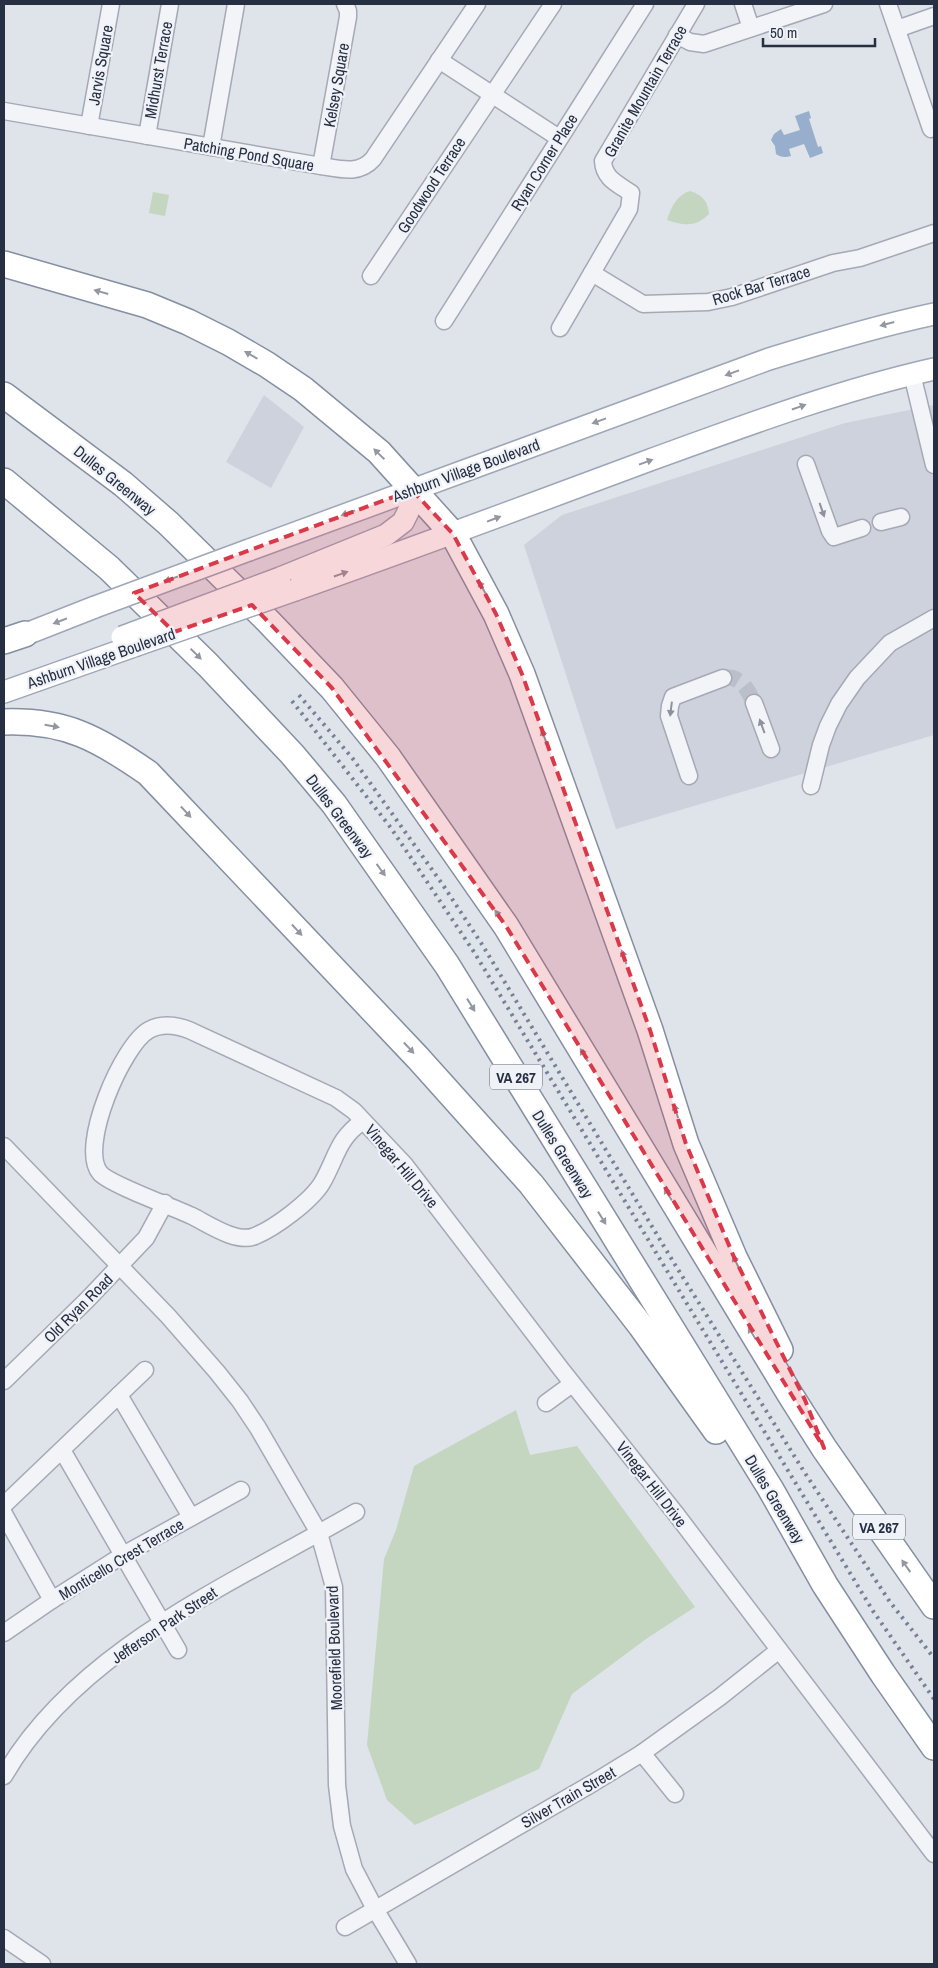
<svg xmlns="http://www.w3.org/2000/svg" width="938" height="1968" font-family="'Archivo Narrow',sans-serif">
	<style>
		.built { fill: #cdd2dc }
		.green { fill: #c4d5c0 }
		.water { fill: #97aecd }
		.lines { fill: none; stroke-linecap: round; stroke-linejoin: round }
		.minor-tunnel { stroke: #babfc9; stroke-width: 16; stroke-dasharray: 16 8; stroke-linecap: butt }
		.minor-casing { stroke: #a4a9b5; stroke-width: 19 }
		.major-casing { stroke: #9ea6b7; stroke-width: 24 }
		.highway-casing { stroke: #858fa2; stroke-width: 28 }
		.minor { stroke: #f3f4f8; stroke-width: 16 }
		.major { stroke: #fff; stroke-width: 21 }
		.highway { stroke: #fff; stroke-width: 25 }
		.rail { stroke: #778195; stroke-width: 4; stroke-dasharray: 2.5 5; stroke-linecap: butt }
		.major-bridge-casing { stroke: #9ea6b7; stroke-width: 24; stroke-linecap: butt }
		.major-bridge { stroke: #fff; stroke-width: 21 }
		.oneway { fill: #9397a1 }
		.oneway2 { fill: #8d929e }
		.marked { fill: #da3949; fill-opacity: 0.2; stroke: #da3949; stroke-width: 4; stroke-dasharray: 10 6; stroke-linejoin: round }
		.labels { text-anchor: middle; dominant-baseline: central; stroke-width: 4.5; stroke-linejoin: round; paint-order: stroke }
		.shield { fill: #eff2f7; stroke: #636a79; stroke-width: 1 }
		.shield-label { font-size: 15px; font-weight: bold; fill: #272f43 }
		.street-label { font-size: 16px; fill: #272f43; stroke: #eff2f7 }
	</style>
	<rect width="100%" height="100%" fill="#dfe3ea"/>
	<g class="built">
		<path d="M 264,395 L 304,427 L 271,488 L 226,462 Z"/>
		<path d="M 934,405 L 934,735 L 616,829 L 524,545 L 562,515 L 845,423 Z"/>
	</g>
	<g class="green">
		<path d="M 690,191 C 702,195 708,201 709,214 C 696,227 684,226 667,220 C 671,207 677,195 690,191 Z"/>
		<path d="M 153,192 L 169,195 L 165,216 L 149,213 Z"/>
		<path d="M 516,1410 L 530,1455 L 577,1446 L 695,1607 L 646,1639 L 572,1694 L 539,1769 L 415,1825 L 387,1800 L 367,1745 L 384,1559 L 396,1530 L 414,1466 Z"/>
	</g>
	<path class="water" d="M 809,111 L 811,118 L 809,119 L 818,147 L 821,146 L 823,153 L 810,158 L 804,144 L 789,149 L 791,156 C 785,158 780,157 776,154 L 775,146 L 771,140 L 774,134 L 781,129 L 784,135 L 800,130 L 795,116 Z"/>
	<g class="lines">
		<path class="minor-tunnel" d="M 723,678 C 741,675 748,690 754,703"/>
		<g class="minor-casing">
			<g id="minor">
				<path d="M 743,4 L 751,28"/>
				<path d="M 888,4 L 931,129 L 934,128"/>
				<path d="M 897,29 L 934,16"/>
				<path d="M 677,35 L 690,42 L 704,44 L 824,4"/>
				<path d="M 439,60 L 559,138"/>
				<path d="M 4,111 L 321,166 C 340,169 359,175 373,159 L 477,4"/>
				<path d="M 89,126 L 111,4"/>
				<path d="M 147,136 L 170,4"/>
				<path d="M 211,147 L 236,4"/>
				<path d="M 321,166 L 348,17 L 348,11 L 345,4"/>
				<path d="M 592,273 L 643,304 L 708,302 L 732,297 L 833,263 L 860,258 L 934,233"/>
				<path d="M 371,276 L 553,4"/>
				<path d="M 444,321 L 645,4"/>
				<path d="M 560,328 L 629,209 L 631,193 C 618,184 604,179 603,161 L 696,4"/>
				<path d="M 912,374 L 934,465"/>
				<path d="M 806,464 L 830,531 L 834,537 L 862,528"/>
				<path d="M 881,522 L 901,517"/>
				<path d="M 754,703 L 771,749"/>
				<path d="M 689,776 L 669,716 L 670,706 L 673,697 L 723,678"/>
				<path d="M 811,786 L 821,745 L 828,726 L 839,704 L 857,678 L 890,643 L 934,618"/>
				<path d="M 363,1121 C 337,1139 337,1157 322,1183 C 311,1201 275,1228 255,1236 C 237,1244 208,1224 192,1216 C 173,1207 109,1184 100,1173 C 78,1147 123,1044 149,1030 C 162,1023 176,1025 189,1030 L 336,1098 L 354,1111 L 405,1165 L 561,1369 L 676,1514 L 934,1854"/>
				<path d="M 4,1146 L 168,1316 L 217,1372 L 240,1401 L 258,1428 L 319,1533 L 334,1587 L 337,1785 L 342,1826 L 354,1869 L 375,1909 L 408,1964"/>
				<path d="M 4,1381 L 87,1300 L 146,1238 L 165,1203"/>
				<path d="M 119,1395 L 191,1517"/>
				<path d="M 546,1403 L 572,1384"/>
				<path d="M 62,1450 L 178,1650"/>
				<path d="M 4,1505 L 145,1370"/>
				<path d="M 4,1514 L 52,1600"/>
				<path d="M 4,1633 L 52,1600 L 123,1555 L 241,1490"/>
				<path d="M 642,1753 L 675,1794"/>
				<path d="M 4,1776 C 77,1649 234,1583 356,1512"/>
				<path d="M 345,1927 L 593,1783 L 642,1753 L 720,1697 L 779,1650"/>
				<path d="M 4,1938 L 42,1964"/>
			</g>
		</g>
		<g class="major-casing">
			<g id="major">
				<path d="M 249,550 L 769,359 C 824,342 878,326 934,314"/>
				<path d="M 280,578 L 386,535 L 403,522 L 410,508 L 412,490"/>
				<path d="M 295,590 C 414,548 532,504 650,460 C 744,426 837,391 934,369"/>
				<path d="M 11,640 L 95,607"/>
				<path d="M 4,692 L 134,646"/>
			</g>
		</g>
		<g class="highway-casing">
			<g id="highway">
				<path d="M 4,264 L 147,305 L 188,322 L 228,342 L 266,364 L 303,389 L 379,452 L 453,534 L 496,614 L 522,674 L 650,1030 L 686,1144 L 734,1257 L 780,1350"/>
				<path d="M 4,395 L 123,484 L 168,523 L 268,621 L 332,688 L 388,757 L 506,926 L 791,1396 L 824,1448 L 934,1606"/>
				<path d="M 4,481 L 109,568 L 208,665 L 292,754 L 334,804 L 447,965 L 770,1488 L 825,1585 L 883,1674 L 934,1747"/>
				<path d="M 4,641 L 25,634"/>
				<path d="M 4,722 C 66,720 99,739 148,773 L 418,1058 L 531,1184 L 641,1326 L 716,1431"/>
			</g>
		</g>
		<use href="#minor" class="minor"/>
		<use href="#major" class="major"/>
		<use href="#highway" class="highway"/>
		<g class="rail">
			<path d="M 299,695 L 353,759 L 443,885 L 483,946 L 674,1263 L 803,1470 L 890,1602 L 934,1658"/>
			<path d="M 292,701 L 391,828 L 474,952 L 873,1611 L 934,1699"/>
		</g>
		<g class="major-bridge-casing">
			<g id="major-bridge">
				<path d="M 95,607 L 249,550"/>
				<path d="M 122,637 L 280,578"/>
				<path d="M 134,646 L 295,590"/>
			</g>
		</g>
		<use href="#major-bridge" class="major-bridge"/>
	</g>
	<defs><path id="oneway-solid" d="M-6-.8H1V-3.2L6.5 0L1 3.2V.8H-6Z" transform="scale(1.25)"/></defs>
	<g class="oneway">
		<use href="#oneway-solid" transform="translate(101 292) rotate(-164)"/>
		<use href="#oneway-solid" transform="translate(887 324) rotate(165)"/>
		<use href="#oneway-solid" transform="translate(251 355) rotate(-150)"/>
		<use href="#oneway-solid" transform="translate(732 373) rotate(160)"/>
		<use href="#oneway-solid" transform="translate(799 407) rotate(-19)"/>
		<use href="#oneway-solid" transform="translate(599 421) rotate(160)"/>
		<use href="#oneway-solid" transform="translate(379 454) rotate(-136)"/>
		<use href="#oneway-solid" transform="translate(646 462) rotate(-20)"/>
		<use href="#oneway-solid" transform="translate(348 513) rotate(160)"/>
		<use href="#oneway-solid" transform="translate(494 519) rotate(-21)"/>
		<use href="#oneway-solid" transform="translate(341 574) rotate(-19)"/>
		<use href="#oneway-solid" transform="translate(171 579) rotate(160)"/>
		<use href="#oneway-solid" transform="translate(482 587) rotate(-119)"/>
		<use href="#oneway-solid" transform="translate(60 621) rotate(159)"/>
		<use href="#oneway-solid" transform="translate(196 654) rotate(44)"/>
		<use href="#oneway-solid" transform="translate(52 726) rotate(10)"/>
		<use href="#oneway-solid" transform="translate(544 736) rotate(-110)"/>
		<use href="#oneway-solid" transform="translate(186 812) rotate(47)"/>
		<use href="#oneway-solid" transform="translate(381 870) rotate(54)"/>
		<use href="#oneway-solid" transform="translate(499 916) rotate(-125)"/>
		<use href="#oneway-solid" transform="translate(297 930) rotate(47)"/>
		<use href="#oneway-solid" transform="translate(624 957) rotate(-110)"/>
		<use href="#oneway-solid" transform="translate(471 1005) rotate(58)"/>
		<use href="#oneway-solid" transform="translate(409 1048) rotate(47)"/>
		<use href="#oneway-solid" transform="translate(584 1055) rotate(-121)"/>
		<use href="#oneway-solid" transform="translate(676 1111) rotate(-107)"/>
		<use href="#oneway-solid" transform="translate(668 1194) rotate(-121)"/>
		<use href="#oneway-solid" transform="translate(602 1218) rotate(58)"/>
		<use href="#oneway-solid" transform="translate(736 1262) rotate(-116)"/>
		<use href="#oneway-solid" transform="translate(752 1333) rotate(-121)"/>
		<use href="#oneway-solid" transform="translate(906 1566) rotate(-125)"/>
	</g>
	<g class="oneway2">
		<use href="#oneway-solid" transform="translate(822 510) rotate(71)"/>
		<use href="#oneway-solid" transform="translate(671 709) rotate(97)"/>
		<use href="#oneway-solid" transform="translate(762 726) rotate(-110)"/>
	</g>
	<path class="marked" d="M 412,490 L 453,534 L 496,614 L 522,674 L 650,1030 L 686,1144 L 734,1257 L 805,1400 L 824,1448 L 506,926 L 332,688 L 252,605 L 174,632 L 134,593 Z"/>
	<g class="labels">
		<g class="shield">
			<rect x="490" y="1064.5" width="52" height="25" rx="4"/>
			<rect x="853" y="1514.5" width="52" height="25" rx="4"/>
		</g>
		<g class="shield-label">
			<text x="516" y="1077">VA 267</text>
			<text x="879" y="1527">VA 267</text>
		</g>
		<g class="street-label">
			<text transform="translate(100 65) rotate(-80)">Jarvis Square</text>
			<text transform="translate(158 70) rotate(-80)">Midhurst Terrace</text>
			<text transform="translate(336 85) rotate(-80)">Kelsey Square</text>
			<text transform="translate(645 91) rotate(-60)">Granite Mountain Terrace</text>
			<text transform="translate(249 154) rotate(10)">Patching Pond Square</text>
			<text transform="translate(544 162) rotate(-58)">Ryan Corner Place</text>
			<text transform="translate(431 185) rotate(-57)">Goodwood Terrace</text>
			<text transform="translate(761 285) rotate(-17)">Rock Bar Terrace</text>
			<text transform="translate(466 470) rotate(-20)">Ashburn Village Boulevard</text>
			<text transform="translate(115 480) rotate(39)">Dulles Greenway</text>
			<text transform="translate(101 658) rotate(-19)">Ashburn Village Boulevard</text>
			<text transform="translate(340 816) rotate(53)">Dulles Greenway</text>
			<text transform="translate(563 1154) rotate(58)">Dulles Greenway</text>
			<text transform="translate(402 1166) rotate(50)">Vinegar Hill Drive</text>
			<text transform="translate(78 1308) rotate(-45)">Old Ryan Road</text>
			<text transform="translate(652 1484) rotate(52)">Vinegar Hill Drive</text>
			<text transform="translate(775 1499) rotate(59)">Dulles Greenway</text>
			<text transform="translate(121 1559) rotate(-31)">Monticello Crest Terrace</text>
			<text transform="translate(164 1625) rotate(-34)">Jefferson Park Street</text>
			<text transform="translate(334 1648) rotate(-92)">Moorefield Boulevard</text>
			<text transform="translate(568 1797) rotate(-30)">Silver Train Street</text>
		</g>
	</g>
	<rect width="938" height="1968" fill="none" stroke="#272f43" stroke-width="10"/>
	<path d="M763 38v8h112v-8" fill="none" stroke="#272f43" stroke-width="2.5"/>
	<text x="770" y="38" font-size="15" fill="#272f43" stroke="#eff2f7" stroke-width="4" paint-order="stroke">50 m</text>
</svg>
